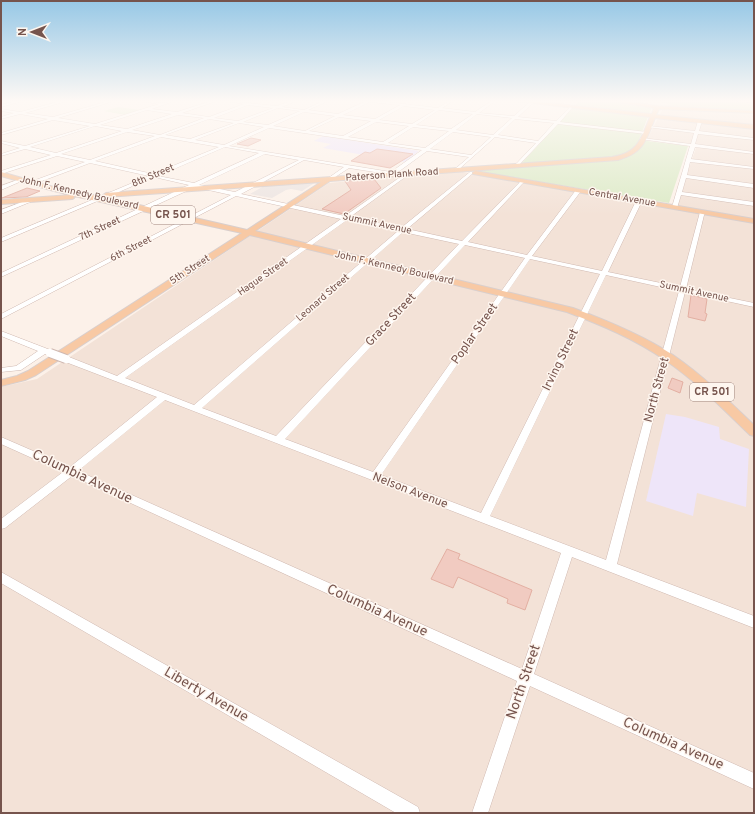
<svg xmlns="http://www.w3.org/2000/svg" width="755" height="814" font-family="Overpass,sans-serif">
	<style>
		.residential { fill: #f3e2d7 }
		.industrial { fill: #ede5e2 }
		.education { fill: #eee5f9 }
		.green { fill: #dceac7 }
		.building { fill: #f1cbc1; stroke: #e3afa2 }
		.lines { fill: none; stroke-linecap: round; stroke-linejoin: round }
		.minor-casing { stroke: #d0b9b1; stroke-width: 1 }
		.major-casing { stroke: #d9cfcd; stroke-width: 2 }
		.minor { fill: #fff; fill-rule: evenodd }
		.major { fill: #f8c9a4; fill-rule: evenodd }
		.tram { stroke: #b2a7c6; stroke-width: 1 }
		.minor-bridge-casing { stroke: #d0b9b1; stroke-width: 10; stroke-linecap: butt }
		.minor-bridge { stroke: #fff; stroke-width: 8 }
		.labels { text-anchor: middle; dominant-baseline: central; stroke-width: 3; stroke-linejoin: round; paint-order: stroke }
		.far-street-label { font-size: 10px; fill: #76544d; stroke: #fef6ef }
		.shield { fill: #fef6ef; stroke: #9f857e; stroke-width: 1 }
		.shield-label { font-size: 11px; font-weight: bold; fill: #76544d }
		.street-label { font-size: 12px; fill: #76544d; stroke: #fef6ef }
		.near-street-label { font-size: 14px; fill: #76544d; stroke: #fef6ef }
	</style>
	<rect width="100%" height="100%" fill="#fcf1e9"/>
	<path class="residential" d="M 663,109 L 754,111 L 754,813 L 1,813 L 1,387 L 37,379 L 329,183 L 457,171 L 675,209 L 697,145 L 647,139 Z"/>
	<path class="industrial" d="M 316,182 L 302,191 L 291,189 L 286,190 L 272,198 L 250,194 L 264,186 Z"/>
	<g class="education">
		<path d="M 323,136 L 419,151 L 405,162 L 323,148 L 331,144 L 314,141 Z"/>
		<path d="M 666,414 L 685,417 L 719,427 L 720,439 L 749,449 L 746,507 L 697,493 L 693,516 L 646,501 Z"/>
	</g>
	<g class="green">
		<path d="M 579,101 L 610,101 L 649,107 L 651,109 L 639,140 L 688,146 L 669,203 L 480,172 L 483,169 L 519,166 Z"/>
		<path d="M 660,101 L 723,101 L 754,104 L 754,111 L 665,106 L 662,105 L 669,106 L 671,104 L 659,102 Z"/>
		<path d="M 118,107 L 140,110 L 125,115 L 104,111 Z"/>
	</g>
	<g class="building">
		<path d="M 251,138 L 261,140 L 248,146 L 237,144 Z"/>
		<path d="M 377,149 L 392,151 L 413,154 L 390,168 L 351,161 L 365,152 L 370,153 Z"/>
		<path d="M 374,179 L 381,188 L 344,214 L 322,209 L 351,190 L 345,181 Z"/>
		<path d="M 27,188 L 40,191 L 26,197 L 2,198 Z"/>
		<path d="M 691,295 L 707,299 L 705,313 L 707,314 L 705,321 L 688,317 Z"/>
		<path d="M 672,378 L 683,382 L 680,393 L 668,388 Z"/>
		<path d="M 447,549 L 460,554 L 458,559 L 532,590 L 525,610 L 507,603 L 508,599 L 458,577 L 453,588 L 431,579 Z"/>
	</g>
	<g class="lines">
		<g class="minor-casing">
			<g id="minor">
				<path d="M 17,101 L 23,101 L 1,107 L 1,105 Z"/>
				<path d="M 61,101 L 67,101 L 25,113 L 53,117 L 109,101 L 114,101 L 58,118 L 95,124 L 159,104 L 141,101 L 162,103 L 174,101 L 152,109 L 177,112 L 211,101 L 216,101 L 182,113 L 209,117 L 244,104 L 227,101 L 277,106 L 291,101 L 296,101 L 282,107 L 304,110 L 323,101 L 328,101 L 308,110 L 338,114 L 366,101 L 379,101 L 438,108 L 449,101 L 453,101 L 442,108 L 475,112 L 491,101 L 495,101 L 479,113 L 514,116 L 531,101 L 535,101 L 518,117 L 556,121 L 571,106 L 572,108 L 560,122 L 647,132 L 646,134 L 558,124 L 517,167 L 515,165 L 536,143 L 495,137 L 457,171 L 455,170 L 455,169 L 469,157 L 427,151 L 394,175 L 349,168 L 329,181 L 327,181 L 327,179 L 344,167 L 304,160 L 241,194 L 345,216 L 406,173 L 408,173 L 408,175 L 350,217 L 401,228 L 470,172 L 472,172 L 472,174 L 407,229 L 462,241 L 522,180 L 524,181 L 524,182 L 468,242 L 527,255 L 576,190 L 578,189 L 581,191 L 532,256 L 602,271 L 636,201 L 639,199 L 642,201 L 608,272 L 680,287 L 700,212 L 705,211 L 686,289 L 754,303 L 754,307 L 685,292 L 617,564 L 754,616 L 754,628 L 572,557 L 534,674 L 754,773 L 754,789 L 530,686 L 488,813 L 472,813 L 517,681 L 72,476 L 5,528 L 1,529 L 1,519 L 63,472 L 1,444 L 1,437 L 70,467 L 157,397 L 63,361 L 62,359 L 63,357 L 69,357 L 117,376 L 341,219 L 236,196 L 1,319 L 1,314 L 231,195 L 195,187 L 1,277 L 1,273 L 189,185 L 154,177 L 1,242 L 1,238 L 149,176 L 90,163 L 34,184 L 30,184 L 30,182 L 85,162 L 57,156 L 1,174 L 1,171 L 51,155 L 25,149 L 1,156 L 1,154 L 20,148 L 1,143 L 1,141 L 25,146 L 90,126 L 53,120 L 1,135 L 1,133 L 48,119 L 20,114 L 1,119 L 1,117 L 14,113 L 1,111 L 1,109 L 20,112 ZM 370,102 L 400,105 L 375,119 L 343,115 ZM 248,105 L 273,108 L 238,121 L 214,118 ZM 404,106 L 435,110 L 412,124 L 379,120 ZM 278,108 L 300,111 L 268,125 L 243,122 ZM 147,110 L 172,114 L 127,129 L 100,125 ZM 439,110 L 473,114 L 451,129 L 416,125 ZM 304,112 L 335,116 L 305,131 L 273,126 ZM 477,114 L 512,118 L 493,135 L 456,130 ZM 178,115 L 204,118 L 160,135 L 132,130 ZM 339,117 L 371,121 L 343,136 L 309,131 ZM 209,119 L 234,123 L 190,139 L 165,135 ZM 515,119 L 554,123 L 538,141 L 498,135 ZM 376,122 L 409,126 L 383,142 L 348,137 ZM 239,123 L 264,127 L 224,145 L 195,140 ZM 95,126 L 122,131 L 56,153 L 30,147 ZM 413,127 L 449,131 L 425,148 L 388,143 ZM 269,128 L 422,150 L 391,172 L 229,146 ZM 127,132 L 155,136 L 90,160 L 61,154 ZM 453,132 L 491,137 L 471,155 L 430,149 ZM 161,137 L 219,147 L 153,174 L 95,161 ZM 225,147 L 259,153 L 194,183 L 158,176 ZM 265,154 L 299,160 L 235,192 L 199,185 ZM 347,220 L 398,231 L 194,405 L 125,378 ZM 403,232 L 459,244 L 276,436 L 202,408 ZM 465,245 L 525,258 L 373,472 L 285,439 ZM 530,259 L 600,274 L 481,513 L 381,475 ZM 606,275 L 679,291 L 606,560 L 490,516 ZM 165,400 L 561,553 L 522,669 L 78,471 Z"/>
				<path d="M 700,120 L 702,121 L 699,131 L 754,138 L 754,140 L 698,134 L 695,144 L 754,152 L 754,154 L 695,147 L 691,159 L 754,167 L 754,169 L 690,162 L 687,175 L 754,184 L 754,188 L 686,178 L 682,192 L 754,202 L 754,206 L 681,195 L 677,208 L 672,207 L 690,146 L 640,139 L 642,138 L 691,144 L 694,133 L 647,127 L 649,126 L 695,131 L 698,121 Z"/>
				<path d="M 20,179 L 24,180 L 1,190 L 1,186 Z"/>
				<path d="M 30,199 L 35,200 L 1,214 L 1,210 Z"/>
				<path d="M 1,331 L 53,351 L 54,353 L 50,355 L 45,354 L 21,370 L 1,372 L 1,368 L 16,366 L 38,351 L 1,336 Z"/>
				<path d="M 1,572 L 418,807 L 420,813 L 396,813 L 1,583 Z"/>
			</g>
		</g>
		<g class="major-casing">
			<g id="major">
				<path d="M 516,101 L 530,101 L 652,114 L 654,108 L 614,101 L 625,101 L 657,106 L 754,111 L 754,113 L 659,109 L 656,115 L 754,125 L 754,129 L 655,118 C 646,140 644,153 618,160 L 330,181 L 255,231 L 573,308 C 608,321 642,335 673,355 C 702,375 728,400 754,425 L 754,436 L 750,435 C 723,409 696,381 665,360 C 635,339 601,325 567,312 L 250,235 L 36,375 L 25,380 L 1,386 L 1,380 L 17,376 L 28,371 L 242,233 L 74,196 L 74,198 L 72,199 L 1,204 L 1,200 L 71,195 L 54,191 L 1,176 L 1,172 L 57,188 L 109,198 L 247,230 L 321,182 L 106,197 L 103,195 L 106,193 L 612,157 C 638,153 641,139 650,117 Z"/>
				<path d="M 475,171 L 754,219 L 754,223 L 473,174 L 472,173 Z"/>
			</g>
		</g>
		<use href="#minor" class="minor"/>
		<use href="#major" class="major"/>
		<path class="tram" d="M 731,101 L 754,103"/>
		<g class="minor-bridge-casing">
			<path id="minor-bridge" d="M 50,353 L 66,359"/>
		</g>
		<use href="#minor-bridge" class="minor-bridge"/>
	</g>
	<linearGradient id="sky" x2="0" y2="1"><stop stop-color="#97c8e6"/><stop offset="0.47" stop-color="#fef9f5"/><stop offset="1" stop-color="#fef9f5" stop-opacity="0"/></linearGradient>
	<rect width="755" height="215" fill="url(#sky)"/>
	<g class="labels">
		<g class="far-street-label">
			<text transform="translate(392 175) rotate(-4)">Paterson Plank Road</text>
			<text transform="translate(153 176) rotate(-23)">8th Street</text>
			<text transform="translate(79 193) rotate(13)">John F. Kennedy Boulevard</text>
			<text transform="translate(622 198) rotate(10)">Central Avenue</text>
			<text transform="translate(377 224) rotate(12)">Summit Avenue</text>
			<text transform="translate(100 229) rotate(-25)">7th Street</text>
			<text transform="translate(131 249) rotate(-27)">6th Street</text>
			<text transform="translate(394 268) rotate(13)">John F. Kennedy Boulevard</text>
			<text transform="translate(190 270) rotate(-33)">5th Street</text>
			<text transform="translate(263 277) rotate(-35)">Hague Street</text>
			<text transform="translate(694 292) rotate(12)">Summit Avenue</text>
			<text transform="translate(323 298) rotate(-41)">Leonard Street</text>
		</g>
		<g class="shield">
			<rect x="151" y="206" width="44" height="18" rx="3"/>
			<rect x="690" y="383" width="44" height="18" rx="3"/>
		</g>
		<g class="shield-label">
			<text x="173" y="215">CR 501</text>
			<text x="712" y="392">CR 501</text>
		</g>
		<g class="street-label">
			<text transform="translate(391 320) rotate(-47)">Grace Street</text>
			<text transform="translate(475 334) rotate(-55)">Poplar Street</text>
			<text transform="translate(561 360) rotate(-64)">Irving Street</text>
			<text transform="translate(657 390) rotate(-75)">North Street</text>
			<text transform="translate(410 491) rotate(21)">Nelson Avenue</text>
		</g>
		<g class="near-street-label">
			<text transform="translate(82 477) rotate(25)">Columbia Avenue</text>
			<text transform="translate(377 611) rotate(24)">Columbia Avenue</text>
			<text transform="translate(524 682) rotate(-71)">North Street</text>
			<text transform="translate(206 695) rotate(30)">Liberty Avenue</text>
			<text transform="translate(673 744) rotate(24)">Columbia Avenue</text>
		</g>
	</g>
	<rect width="755" height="814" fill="none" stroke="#76544d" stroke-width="4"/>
	<g transform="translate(32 32) rotate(270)" stroke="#fef6ef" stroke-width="3" paint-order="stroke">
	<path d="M0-3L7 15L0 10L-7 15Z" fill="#76544d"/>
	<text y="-6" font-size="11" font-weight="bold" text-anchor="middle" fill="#76544d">N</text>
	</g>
</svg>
